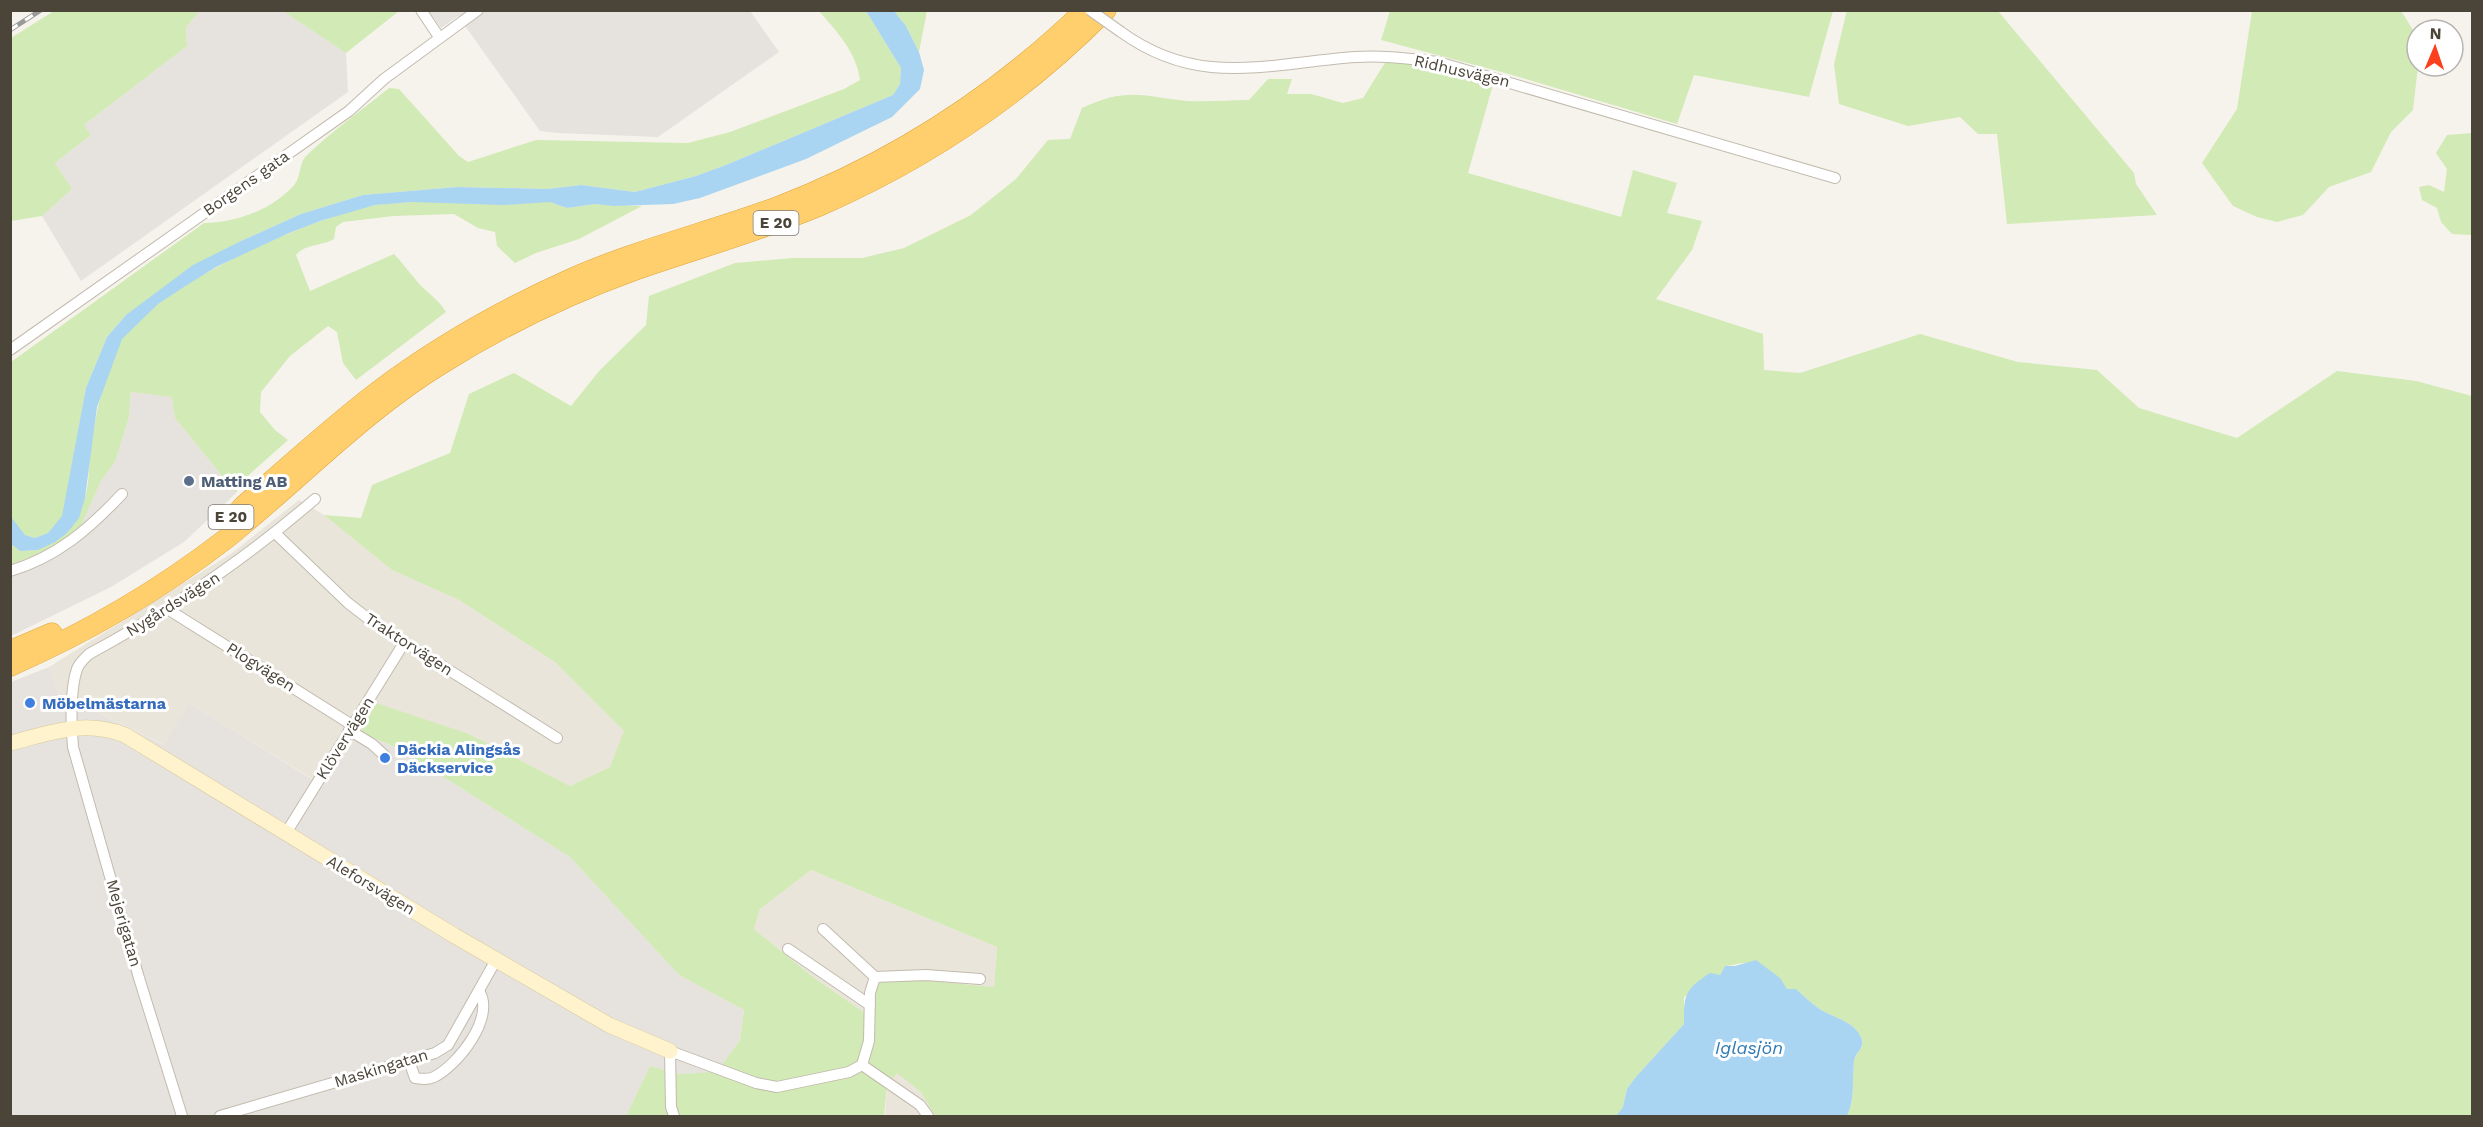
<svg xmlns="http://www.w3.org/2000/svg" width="2483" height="1127" font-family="'Work Sans',sans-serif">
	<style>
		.residential { fill: #eae5da }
		.industrial { fill: #e6e2dd }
		.green { fill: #d2eab5; fill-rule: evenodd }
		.water { fill: #a9d4f2 }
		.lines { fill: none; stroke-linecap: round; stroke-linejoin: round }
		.street-casing { stroke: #c2bbae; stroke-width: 12 }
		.secondary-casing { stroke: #d6c79b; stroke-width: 16 }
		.highway-casing { stroke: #e0a43c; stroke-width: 21 }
		.street { stroke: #fff; stroke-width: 10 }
		.secondary { stroke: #fff3cd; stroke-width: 15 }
		.highway { stroke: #ffcf6e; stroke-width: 20 }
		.rail-casing { stroke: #9a9a9a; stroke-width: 5 }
		.rail { stroke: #fff; stroke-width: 3; stroke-dasharray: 9; stroke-linecap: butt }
		.street-bridge-casing { stroke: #c2bbae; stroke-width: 12; stroke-linecap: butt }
		.street-bridge { stroke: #fff; stroke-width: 10 }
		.service-dot { fill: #5c6f8a; stroke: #fff; stroke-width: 2 }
		.shop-dot { fill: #3f7fe0; stroke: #fff; stroke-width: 2 }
		.labels { text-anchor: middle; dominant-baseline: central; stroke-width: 6; stroke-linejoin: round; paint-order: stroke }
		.shield { fill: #fff; stroke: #817c74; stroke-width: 1.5 }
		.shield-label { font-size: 15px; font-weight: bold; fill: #4b4439 }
		.street-label { font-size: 16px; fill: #4b4439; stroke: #fff }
		.service-label { font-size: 16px; font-weight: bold; fill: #4e5e75; stroke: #fff; text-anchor: start }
		.shop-label { font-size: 16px; font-weight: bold; fill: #366cbe; stroke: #fff; text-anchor: start }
		.water-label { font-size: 18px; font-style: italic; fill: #2e7ab2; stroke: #fff }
	</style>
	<rect width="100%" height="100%" fill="#f6f3ec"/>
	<g class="residential">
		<path d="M 299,500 L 324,515 L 392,570 L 459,600 L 555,662 L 625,731 L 610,767 L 570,786 L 469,734 L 361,732 L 324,786 L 189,703 L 165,745 L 82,705 L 62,703 L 49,667 L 232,553 Z"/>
		<path d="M 811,870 L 997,947 L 994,988 L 969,984 L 865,1013 L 813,977 L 754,929 L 760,909 Z"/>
		<path d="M 897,1072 L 921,1092 L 935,1116 L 885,1116 L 887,1085 Z"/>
	</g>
	<g class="industrial">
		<path d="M 200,11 L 283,11 L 346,53 L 348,92 L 81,281 L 42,216 L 72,189 L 55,163 L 91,135 L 84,125 L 187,46 L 186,27 Z"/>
		<path d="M 429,11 L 750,11 L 779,52 L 658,137 L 558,133 L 540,131 L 458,16 L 441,28 Z"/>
		<path d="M 131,392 L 173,397 L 175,418 L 236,493 L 184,542 L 111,587 L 11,636 L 10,563 L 40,554 L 81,526 L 101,481 L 115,462 L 129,417 Z"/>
		<path d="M 49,667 L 62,703 L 82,705 L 164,745 L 189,703 L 323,786 L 361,732 L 399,749 L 570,857 L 679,975 L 744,1010 L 740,1040 L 717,1073 L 680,1074 L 650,1066 L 626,1116 L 11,1116 L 11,682 Z"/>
	</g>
	<g class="green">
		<path d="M 1847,10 L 1998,11 L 2134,173 L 2136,184 L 2157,215 L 2007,224 L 1997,134 L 1978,134 L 1960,117 L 1908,126 L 1839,104 L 1834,64 Z"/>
		<path d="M 54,11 L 200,11 L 186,27 L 187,46 L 84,125 L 91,135 L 55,163 L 72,189 L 42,216 L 11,221 L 11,38 Z"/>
		<path d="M 283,11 L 399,11 L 346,53 Z"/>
		<path d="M 819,11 L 866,11 L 901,68 L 900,84 L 893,95 L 726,165 L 696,176 L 635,192 L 581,185 L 548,189 L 457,187 L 363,195 L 301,214 L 241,241 L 126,315 L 107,337 L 86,388 L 63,516 L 48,533 L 35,538 L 25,535 L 11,520 L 11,362 L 204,223 C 236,223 274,209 295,184 C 301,176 299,162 307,155 C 332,131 362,110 389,88 L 399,89 L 459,156 L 468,162 L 536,140 L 688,143 L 730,132 L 844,89 L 860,80 C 856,51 837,32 819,11 Z"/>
		<path d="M 894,11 L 927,11 L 919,52 L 906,26 Z"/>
		<path d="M 1390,11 L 1390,10 L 1833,11 L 1809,97 L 1694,75 L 1677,124 L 1509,74 L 1381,40 Z"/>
		<path d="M 2252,11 L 2401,11 L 2417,36 L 2418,66 L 2413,110 L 2391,132 L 2371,172 L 2329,187 L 2303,215 L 2277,222 L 2257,217 L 2233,206 L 2202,163 L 2237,109 Z"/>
		<path d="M 1386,61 L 1437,67 L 1494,81 L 1468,173 L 1621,217 L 1633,170 L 1677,183 L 1667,213 L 1702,221 L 1692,250 L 1656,299 L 1763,334 L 1764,370 L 1800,373 L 1920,334 L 2018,362 L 2097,370 L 2139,408 L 2237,438 L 2337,371 L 2416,381 L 2472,396 L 2472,1116 L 1847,1116 C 1855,1099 1852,1080 1854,1061 C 1855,1054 1864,1049 1862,1040 C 1857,1022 1834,1018 1821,1010 C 1812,1004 1804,996 1796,989 L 1787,989 C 1777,974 1763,962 1744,963 C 1738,963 1732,966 1725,966 L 1720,975 L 1684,997 L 1684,1024 L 1635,1078 L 1627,1089 L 1623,1107 L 1616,1116 L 935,1116 L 921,1092 L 897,1073 L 887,1085 L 884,1116 L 626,1116 L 650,1066 L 680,1074 L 717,1072 L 740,1040 L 744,1010 L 679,975 L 570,857 L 399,749 L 361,732 L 376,703 L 469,734 L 570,786 L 610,767 L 624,731 L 555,662 L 459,600 L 392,570 L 324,515 L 361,518 L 372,485 L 450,453 L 469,394 L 514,373 L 571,406 L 600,370 L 646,325 L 649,296 L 735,263 L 792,258 L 862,258 L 904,248 L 971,215 L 1016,179 L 1048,140 L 1070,139 L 1082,108 C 1127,87 1141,96 1187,101 C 1207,102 1228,100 1249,100 L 1268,79 L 1292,79 L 1287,94 L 1311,94 L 1343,103 L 1363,98 ZM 811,870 L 997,947 L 994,987 L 884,977 L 867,986 L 865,1013 L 813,977 L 754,929 L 760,909 Z"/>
		<path d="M 2472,133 L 2472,235 L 2452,234 L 2441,222 L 2437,208 L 2422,200 L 2419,187 L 2429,185 L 2444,192 L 2447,169 L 2436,153 L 2447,135 Z"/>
		<path d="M 412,202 L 550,202 L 567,208 L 595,204 L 642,206 L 579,239 L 536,253 L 515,263 L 497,246 L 495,232 L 478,228 L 454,214 L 394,216 L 343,222 L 336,227 L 334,239 C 322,246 305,244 296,255 L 310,291 L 394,254 C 402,262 408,271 416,280 C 425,292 438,298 446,312 L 356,380 L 343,363 L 337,332 L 328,326 L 290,356 L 261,392 L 260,412 L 275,430 L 288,440 L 242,481 L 236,493 L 175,418 L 172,397 L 131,392 L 129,417 L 115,462 L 101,481 L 81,526 L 62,542 L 40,554 L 11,564 L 11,544 L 20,551 L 38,550 C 51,536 75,515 84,499 C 89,491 89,465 90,454 C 96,416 102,374 121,340 C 151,288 316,215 376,205 C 388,203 400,203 412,202 Z"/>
	</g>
	<g class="water">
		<path d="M 866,11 L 894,11 L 906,26 L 919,52 L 924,70 L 920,89 L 892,117 L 806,159 L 700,198 L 673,204 L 614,206 L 595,204 L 567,208 L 550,202 L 504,205 L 412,202 L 375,205 L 323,220 L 289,233 L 216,267 L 187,285 L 158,304 L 122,339 L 97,407 L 85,498 L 79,518 L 67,533 L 55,542 L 38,550 L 20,551 L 11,544 L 11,517 L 25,535 L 35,538 L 48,533 L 62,516 L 86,388 L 107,337 L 126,315 L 193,265 L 241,241 L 301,214 L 363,195 L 457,187 L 548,189 L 581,185 L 635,192 L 696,176 L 726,165 L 893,95 L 900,84 L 901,68 Z"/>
		<path d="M 1756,960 L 1780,978 L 1787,989 L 1796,989 C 1804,996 1812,1004 1821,1010 C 1834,1018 1857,1022 1862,1040 C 1864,1049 1855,1053 1854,1061 C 1852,1080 1855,1099 1847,1116 L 1616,1116 L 1623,1107 L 1627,1089 L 1635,1078 L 1684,1024 C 1684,995 1684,990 1710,973 L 1720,975 L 1725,966 L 1735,966 Z"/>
	</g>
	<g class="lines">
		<g class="street-casing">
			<g id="street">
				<path d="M 421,10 L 439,37"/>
				<path d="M 1121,32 C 1200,89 1268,63 1356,57 C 1383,55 1411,59 1438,62 L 1835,178"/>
				<path d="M 10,350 L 349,111 L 384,79 L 478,10"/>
				<path d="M 275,533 L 348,603 L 374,623 L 557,738"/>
				<path d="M 10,571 C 57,557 89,529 122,494"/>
				<path d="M 169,610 L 352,725"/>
				<path d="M 349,730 L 372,744 L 385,756"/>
				<path d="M 286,833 L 404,643"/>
				<path d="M 788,949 L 870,1005"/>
				<path d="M 875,977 L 926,975 L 980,979"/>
				<path d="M 409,1061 L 415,1078 C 422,1079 428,1080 434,1077 C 458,1065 496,1017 479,991"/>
				<path d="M 862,1065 L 920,1105 L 928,1116"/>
				<path d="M 182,1116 L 139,978 L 73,747 C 71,726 70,689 77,669 C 79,663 84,659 89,654 C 172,609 243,561 315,499"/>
				<path d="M 220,1116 L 435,1053 L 448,1045 L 496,960"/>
				<path d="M 674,1116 L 671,1107 L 670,1051 L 756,1083 L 777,1087 L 849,1072 L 862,1065 L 869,1041 L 870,993 L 875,977 L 823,929"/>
			</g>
		</g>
		<g class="secondary-casing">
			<path id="secondary" d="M 10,743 C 51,733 83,719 125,735 L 455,936 L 609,1025 L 670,1051"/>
		</g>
		<g class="highway-casing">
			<g id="highway">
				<path d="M 241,508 C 286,468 330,428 377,392 C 435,348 500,311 566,281 C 634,250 707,233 777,207 C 892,163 996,96 1085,10"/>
				<path d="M 10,651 L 52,633"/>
				<path d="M 10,666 C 88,632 160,590 227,538 C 299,480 364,411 443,363 C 504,325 568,294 635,270 C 696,249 759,231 819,206 C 927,159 1023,94 1106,10"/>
			</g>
		</g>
		<use href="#street" class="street"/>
		<use href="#secondary" class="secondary"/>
		<use href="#highway" class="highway"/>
		<g class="rail-casing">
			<path id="rail" d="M 10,30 L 41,10"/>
		</g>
		<use href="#rail" class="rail"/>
		<g class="street-bridge-casing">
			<path id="street-bridge" d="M 1090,10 L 1121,32"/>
		</g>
		<use href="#street-bridge" class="street-bridge"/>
	</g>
	<circle class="service-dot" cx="189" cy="481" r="6"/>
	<g class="shop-dot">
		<circle cx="30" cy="703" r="6"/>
		<circle cx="385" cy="758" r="6"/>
	</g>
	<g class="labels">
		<g class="shield">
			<rect x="753.5" y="211" width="45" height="24" rx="4.5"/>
			<rect x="208.5" y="505" width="45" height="24" rx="4.5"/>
		</g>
		<g class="shield-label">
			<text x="776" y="223">E 20</text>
			<text x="231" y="517">E 20</text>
		</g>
		<g class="street-label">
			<text transform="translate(1462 71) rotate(13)">Ridhusvägen</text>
			<text transform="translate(246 183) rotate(-35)">Borgens gata</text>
			<text transform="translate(173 604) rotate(-32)">Nygårdsvägen</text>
			<text transform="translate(409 644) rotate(33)">Traktorvägen</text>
			<text transform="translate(261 667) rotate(32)">Plogvägen</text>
			<text transform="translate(345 738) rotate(-58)">Klövervägen</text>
			<text transform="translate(371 885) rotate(31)">Aleforsvägen</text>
			<text transform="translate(124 923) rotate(74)">Mejerigatan</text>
			<text transform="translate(381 1068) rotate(-17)">Maskingatan</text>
		</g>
		<g class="service-label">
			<text x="201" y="481">Matting AB</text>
		</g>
		<g class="shop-label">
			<text x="42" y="703">Möbelmästarna</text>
			<text x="397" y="749">Däckia Alingsås<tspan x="397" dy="18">Däckservice</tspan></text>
		</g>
		<g class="water-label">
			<text x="1749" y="1047">Iglasjön</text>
		</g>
	</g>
	<rect width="2483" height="1127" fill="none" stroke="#4b4439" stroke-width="24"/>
	<g transform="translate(2435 48) rotate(2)"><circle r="28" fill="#ffffff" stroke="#b7b4b0" stroke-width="1.5"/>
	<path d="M0-4.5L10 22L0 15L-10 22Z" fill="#fc3f1d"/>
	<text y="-9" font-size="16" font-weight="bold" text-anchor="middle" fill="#4b4439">N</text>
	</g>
</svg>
